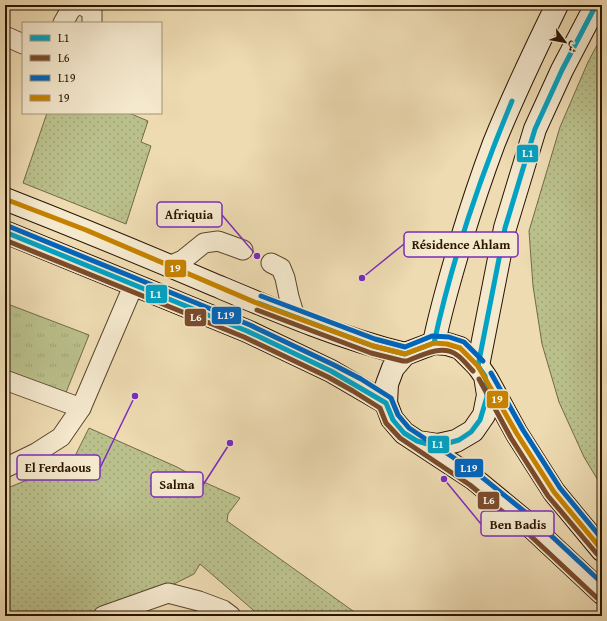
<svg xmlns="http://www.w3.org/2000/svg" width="607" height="621" font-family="'Gentium Book Plus',Amiri,serif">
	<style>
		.grass { fill: url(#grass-tufts); stroke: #726a46 }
		.garden { fill: url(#garden-dots); stroke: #726a46 }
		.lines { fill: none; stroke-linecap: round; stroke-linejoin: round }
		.minor-casing { stroke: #5b462c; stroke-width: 21 }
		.secondary-casing { stroke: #2a1500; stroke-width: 24 }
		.minor { stroke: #f4e8cd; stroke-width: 19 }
		.secondary { stroke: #f4e8cd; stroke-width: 22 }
		.bus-1-casing { stroke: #f4e8cd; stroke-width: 8 }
		.bus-2-casing { stroke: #f4e8cd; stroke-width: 8 }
		.bus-3-casing { stroke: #f4e8cd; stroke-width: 8 }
		.bus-4-casing { stroke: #f4e8cd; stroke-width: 8 }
		.bus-1 { stroke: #02a2c4; stroke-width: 5 }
		.bus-2 { stroke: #7a4b2a; stroke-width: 5 }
		.bus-3 { stroke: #0065bd; stroke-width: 5 }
		.bus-4 { stroke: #c48200; stroke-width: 5 }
		.leader { fill: none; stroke: #7b2cbf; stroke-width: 1.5 }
		.callout-dot { fill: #7b2cbf; stroke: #f4e8cd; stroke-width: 1.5 }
		.callout { fill: #f4e8cd; stroke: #7b2cbf; stroke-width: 1.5 }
		.callout-label { font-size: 13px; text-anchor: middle; font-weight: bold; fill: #2a1500 }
		.line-badge { stroke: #f4e8cd; stroke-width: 1.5 }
		.badge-label { font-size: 11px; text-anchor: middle; font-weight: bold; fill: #fff }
	</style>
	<defs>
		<pattern id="grass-tufts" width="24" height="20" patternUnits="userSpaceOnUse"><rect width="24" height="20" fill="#bac08b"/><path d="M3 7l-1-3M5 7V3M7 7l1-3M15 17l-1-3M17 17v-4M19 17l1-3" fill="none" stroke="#a0a476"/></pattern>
		<pattern id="garden-dots" width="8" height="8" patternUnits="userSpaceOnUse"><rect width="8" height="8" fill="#bac08b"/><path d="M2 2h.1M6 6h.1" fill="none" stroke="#a0a476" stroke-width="1.8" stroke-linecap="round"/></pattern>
	</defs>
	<rect width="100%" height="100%" fill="#eedbb2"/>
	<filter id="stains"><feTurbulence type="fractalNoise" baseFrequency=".005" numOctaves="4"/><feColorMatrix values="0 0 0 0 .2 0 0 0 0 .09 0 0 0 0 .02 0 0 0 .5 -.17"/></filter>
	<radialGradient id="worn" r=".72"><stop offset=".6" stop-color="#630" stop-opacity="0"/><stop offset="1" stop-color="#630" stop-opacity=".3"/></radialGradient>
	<path class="grass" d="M 5,303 L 89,335 L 65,395 L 5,373 Z"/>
	<g class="garden">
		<path d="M 602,36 L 602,487 L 584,457 L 559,402 L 542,344 L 533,286 L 529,231 L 560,127 L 588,62 Z"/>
		<path d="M 47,113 L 129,113 L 148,121 L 141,142 L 151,146 L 126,224 L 23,183 Z"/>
		<path d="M 89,428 L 177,467 L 206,483 L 240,498 L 228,514 L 227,521 L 360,616 L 260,616 L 200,564 L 194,574 L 168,587 L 86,616 L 5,616 L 5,489 L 64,465 L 75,456 Z"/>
	</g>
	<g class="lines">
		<g class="minor-casing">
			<g id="minor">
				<path d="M 82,5 L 92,11 L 92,23"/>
				<path d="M 63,23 L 71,9 L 78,5"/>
				<path d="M 5,36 L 23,44"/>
				<path d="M 271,263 L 281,268 L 285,278 L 289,297 L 295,317"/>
				<path d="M 169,266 L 183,260 L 204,243 L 218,241 L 243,250"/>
				<path d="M 5,380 L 81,408"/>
				<path d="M 5,468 L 36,453 L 61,437 L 81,408 L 134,284"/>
				<path d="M 103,616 L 168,593 L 199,601 L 223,610 L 231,616"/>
			</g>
		</g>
		<g class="secondary-casing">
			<g id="secondary">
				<path d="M 5,199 C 74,226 142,254 210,283 C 272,309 339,338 405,354"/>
				<path d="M 5,232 L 247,331 L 331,371 L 386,403"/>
				<path d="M 434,343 C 441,308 451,275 461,241 C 471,208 482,175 494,143 C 513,96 535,50 557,5"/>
				<path d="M 478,366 L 505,228 L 535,129 L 562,70 L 596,5"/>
				<path d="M 487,379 L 517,434 L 554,492 L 602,550"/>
				<path d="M 418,442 L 438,445 L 456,441 L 473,431 L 484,415 L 488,395 L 485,376 L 478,366 L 460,348 L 447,344 L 434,343 L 405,354 L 393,368 L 387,384 L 386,403 L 392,419 L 404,433 L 474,479 L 525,521 L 602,593"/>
			</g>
		</g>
		<use href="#minor" class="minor"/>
		<use href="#secondary" class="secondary"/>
		<g class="bus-1-casing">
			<g id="bus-1">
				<path d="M 5,232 L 247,331 L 331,371 L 386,403 L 393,420 L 404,433 L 417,441 L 431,445 L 445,444 L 459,440 L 471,432 L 480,420 L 487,397 L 487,386 L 485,376 L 478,366 L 505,228 L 535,129 L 562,70 L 596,5"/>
				<path d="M 258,303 L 373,346 L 405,354 L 434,343 C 452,260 479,180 512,101"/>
			</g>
		</g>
		<g class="bus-2-casing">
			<g id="bus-2">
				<path d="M 5,240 L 244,337 L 328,377 L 353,391 L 380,408 L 386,423 L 400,438 L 470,485 L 520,526 L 597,598"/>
				<path d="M 257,310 L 371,353 L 403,361 L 407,361 C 422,355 442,344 457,355 C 463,359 468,366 473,371"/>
				<path d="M 479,379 L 511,438 L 548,496 L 597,554"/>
			</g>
		</g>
		<g class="bus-3-casing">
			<g id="bus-3">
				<path d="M 8,226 L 250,325 L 334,365 L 361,379 L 391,398 L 398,415 L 409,428 L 478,474 L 530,516 L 602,583"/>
				<path d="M 261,296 L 375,339 L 405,347 L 432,336 L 449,337 L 464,342 L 483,361"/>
				<path d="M 491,373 L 523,430 L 560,488 L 602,539"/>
			</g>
		</g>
		<g class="bus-4-casing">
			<path id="bus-4" d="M 5,199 L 86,230 L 259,304 L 373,346 L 405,354 L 434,343 L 447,344 L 460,348 L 478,366 L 517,434 L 554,492 L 602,550"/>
		</g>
		<use href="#bus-1" class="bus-1"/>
		<use href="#bus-2" class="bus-2"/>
		<use href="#bus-3" class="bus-3"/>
		<use href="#bus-4" class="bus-4"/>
	</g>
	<path class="leader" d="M257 256L222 215M362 278L404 244M135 396L100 468M230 443L203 485M444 479L481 524"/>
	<g class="callout-dot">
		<circle cx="257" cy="256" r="4"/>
		<circle cx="362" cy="278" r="4"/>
		<circle cx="135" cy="396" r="4"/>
		<circle cx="230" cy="443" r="4"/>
		<circle cx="444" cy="479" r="4"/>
	</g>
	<g class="callout">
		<rect x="157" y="202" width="65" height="25" rx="4"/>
		<rect x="404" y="232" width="114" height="25" rx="4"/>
		<rect x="17" y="455" width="83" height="25" rx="4"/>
		<rect x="151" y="472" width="52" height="25" rx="4"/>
		<rect x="481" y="511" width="73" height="25" rx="4"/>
	</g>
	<g class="callout-label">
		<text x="189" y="219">Afriquia</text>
		<text x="461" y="249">Résidence Ahlam</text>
		<text x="58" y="472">El Ferdaous</text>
		<text x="177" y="489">Salma</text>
		<text x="518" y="529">Ben Badis</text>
	</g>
	<g class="line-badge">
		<rect x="516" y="144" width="23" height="19" rx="4" fill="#02a2c4"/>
		<rect x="164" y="259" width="23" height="19" rx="4" fill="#c48200"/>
		<rect x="145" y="284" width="23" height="20" rx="4" fill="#02a2c4"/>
		<rect x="211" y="306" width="31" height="19" rx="4" fill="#0065bd"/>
		<rect x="184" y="308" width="23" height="19" rx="4" fill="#7a4b2a"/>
		<rect x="486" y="390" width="23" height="19" rx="4" fill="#c48200"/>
		<rect x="427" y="435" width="23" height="19" rx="4" fill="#02a2c4"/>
		<rect x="454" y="458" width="30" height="20" rx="4" fill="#0065bd"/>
		<rect x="477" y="491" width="23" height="19" rx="4" fill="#7a4b2a"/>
	</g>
	<g class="badge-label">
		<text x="528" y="157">L1</text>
		<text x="175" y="272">19</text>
		<text x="156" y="298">L1</text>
		<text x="226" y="319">L19</text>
		<text x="196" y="321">L6</text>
		<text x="497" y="403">19</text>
		<text x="438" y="448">L1</text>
		<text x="469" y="472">L19</text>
		<text x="489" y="504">L6</text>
	</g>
	<rect width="607" height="621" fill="none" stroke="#eedbb2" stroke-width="20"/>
	<rect x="6" y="6" width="595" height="609" fill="none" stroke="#2a1500" stroke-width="2"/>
	<rect x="10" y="10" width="587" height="601" fill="none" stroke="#2a1500"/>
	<rect x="22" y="22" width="140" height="92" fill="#f4e8cd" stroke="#a3947b"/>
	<rect x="30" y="35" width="20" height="6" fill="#02a2c4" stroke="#a3947b"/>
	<text x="58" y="42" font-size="12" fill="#2a1500">L1</text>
	<rect x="30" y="55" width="20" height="6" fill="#7a4b2a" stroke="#a3947b"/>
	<text x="58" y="62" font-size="12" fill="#2a1500">L6</text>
	<rect x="30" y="75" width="20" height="6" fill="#0065bd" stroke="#a3947b"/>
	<text x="58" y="82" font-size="12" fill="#2a1500">L19</text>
	<rect x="30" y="95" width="20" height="6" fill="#c48200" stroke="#a3947b"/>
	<text x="58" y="102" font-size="12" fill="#2a1500">19</text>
	<g transform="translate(565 42) rotate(122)" stroke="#f4e8cd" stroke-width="3" paint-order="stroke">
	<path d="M0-3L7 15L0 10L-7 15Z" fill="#2a1500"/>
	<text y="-6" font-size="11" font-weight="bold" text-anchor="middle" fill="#2a1500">ش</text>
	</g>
	<rect width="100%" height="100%" filter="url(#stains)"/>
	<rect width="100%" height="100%" fill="url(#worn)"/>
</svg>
